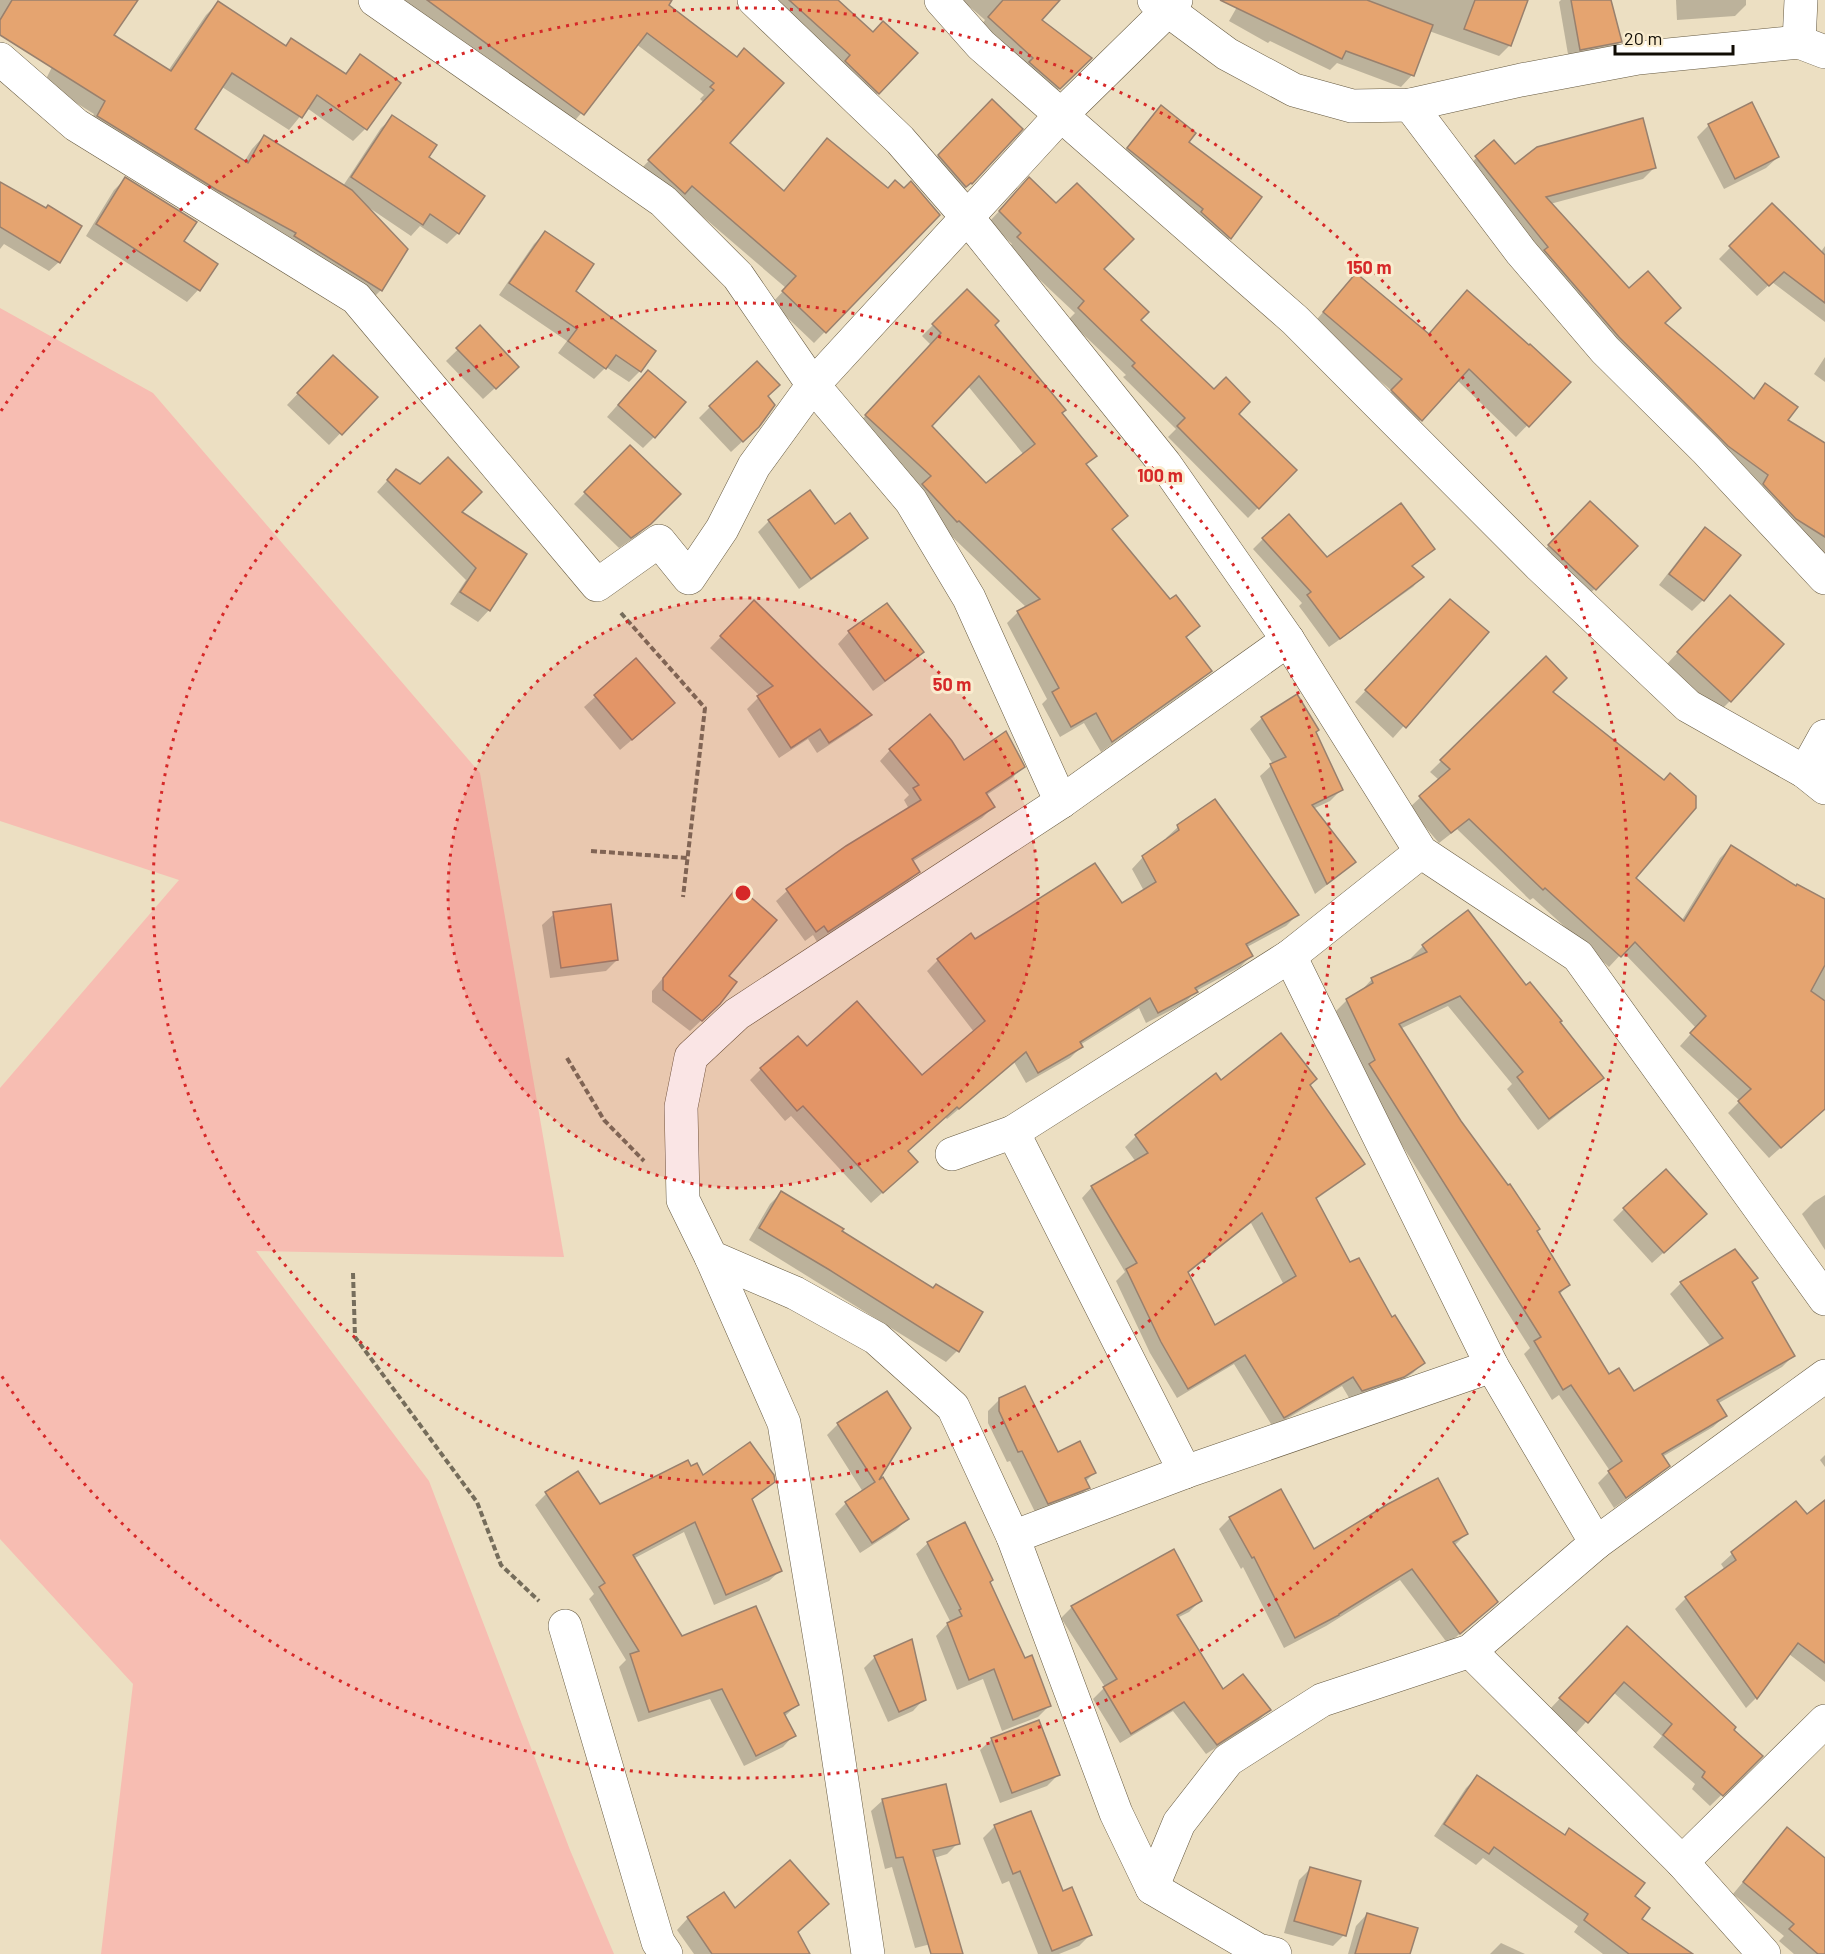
<svg xmlns="http://www.w3.org/2000/svg" width="1825" height="1954" font-family="Barlow,sans-serif">
	<style>
		.green { fill: #f7bdb2 }
		.shadow { fill: #0003; fill-rule: evenodd }
		.building { fill: #e5a470; stroke: #99806d; stroke-width: 1.5; fill-rule: evenodd }
		.lines { fill: none; stroke-linecap: round; stroke-linejoin: round }
		.street-casing { stroke: #655940; stroke-width: 34 }
		.secondary-casing { stroke: #655940; stroke-width: 34 }
		.path { stroke: #756d5b; stroke-width: 4; stroke-dasharray: 6 3; stroke-linecap: butt }
		.street { stroke: #fff; stroke-width: 33 }
		.secondary { stroke: #fff; stroke-width: 33 }
		.ring { fill: none; stroke: #d62828; stroke-width: 3; stroke-dasharray: 3 6 }
		.centre { fill: #d62828; stroke: #f9eccf; stroke-width: 3 }
		.ring-label { font-size: 18px; text-anchor: middle; font-weight: bold; fill: #d62828; stroke: #f9eccf; stroke-width: 6; stroke-linejoin: round; paint-order: stroke }
	</style>
	<rect width="100%" height="100%" fill="#ecdfc2"/>
	<path class="green" d="M 0,308 L 153,393 L 480,773 L 564,1257 L 256,1251 L 429,1481 L 570,1850 L 614,1954 L 101,1954 L 133,1684 L 0,1539 L 0,1088 L 179,880 L 0,821 Z"/>
	<g class="shadow">
		<path d="M 0,0 L 136,0 L 112,36 L 168,71 L 206,15 L 218,3 L 284,47 L 291,40 L 344,75 L 361,56 L 399,83 L 365,129 L 353,141 L 307,108 L 289,130 L 222,87 L 193,129 L 244,162 L 252,149 L 264,136 L 343,186 L 381,128 L 393,117 L 427,157 L 483,196 L 458,233 L 447,244 L 420,226 L 411,236 L 368,207 L 381,290 L 369,302 L 85,128 L 94,114 L 44,83 L 54,63 L 0,30 Z"/>
		<path d="M 403,0 L 500,0 L 606,84 L 571,125 Z"/>
		<path d="M 553,0 L 659,0 L 736,59 L 728,144 L 783,192 L 827,140 L 887,190 L 938,215 L 814,343 L 772,303 L 786,288 L 680,197 L 638,172 L 704,103 L 700,99 L 704,95 L 636,44 Z"/>
		<path d="M 765,0 L 835,0 L 878,93 L 867,104 Z"/>
		<path d="M 962,0 L 1051,0 L 1040,21 L 1090,58 L 1048,100 L 978,29 L 985,20 Z"/>
		<path d="M 1241,0 L 1509,0 L 1510,45 L 1499,56 L 1429,31 L 1412,75 L 1401,87 L 1337,63 L 1330,70 L 1270,41 L 1268,43 L 1229,21 Z"/>
		<path d="M 1561,0 L 1610,0 L 1621,41 L 1609,53 L 1569,60 L 1559,2 Z"/>
		<path d="M 1676,0 L 1746,0 L 1746,5 L 1735,16 L 1677,20 Z"/>
		<path d="M 992,101 L 1021,129 L 960,194 L 927,167 Z"/>
		<path d="M 1751,104 L 1778,157 L 1766,168 L 1724,189 L 1697,137 L 1709,125 Z"/>
		<path d="M 1161,107 L 1187,143 L 1260,198 L 1230,238 L 1219,249 L 1117,159 Z"/>
		<path d="M 1493,142 L 1515,166 L 1654,168 L 1643,179 L 1550,204 L 1629,290 L 1663,323 L 1752,399 L 1765,385 L 1786,420 L 1825,445 L 1825,561 L 1717,457 L 1465,169 Z"/>
		<path d="M 125,179 L 182,242 L 216,264 L 198,290 L 187,302 L 86,236 L 114,190 Z"/>
		<path d="M 0,183 L 59,262 L 49,271 L 4,244 L 0,249 Z"/>
		<path d="M 1019,190 L 1102,269 L 1139,320 L 1295,470 L 1248,518 L 1168,437 L 1176,429 L 1123,377 L 1126,375 L 1068,320 L 1075,313 L 1007,249 L 1012,244 L 989,222 Z"/>
		<path d="M 1772,205 L 1820,253 L 1825,246 L 1825,322 L 1772,282 L 1757,296 L 1719,259 Z"/>
		<path d="M 545,233 L 573,291 L 640,371 L 629,382 L 606,367 L 594,379 L 558,353 L 567,341 L 499,295 L 534,244 Z"/>
		<path d="M 1345,286 L 1428,335 L 1569,382 L 1516,437 L 1457,380 L 1410,431 L 1381,402 L 1392,391 L 1313,324 Z"/>
		<path d="M 967,291 L 1095,456 L 1085,465 L 1126,516 L 1111,531 L 1170,601 L 1198,626 L 1185,639 L 1210,671 L 1199,682 L 1101,752 L 1084,723 L 1060,737 L 1042,704 L 1047,699 L 1007,623 L 1018,612 L 1026,607 L 946,531 L 855,427 L 931,345 L 922,336 ZM 968,386 L 1024,455 L 986,485 L 930,426 Z"/>
		<path d="M 480,328 L 506,378 L 483,399 L 446,361 Z"/>
		<path d="M 1825,357 L 1825,382 L 1814,374 Z"/>
		<path d="M 322,368 L 375,397 L 329,445 L 287,405 Z"/>
		<path d="M 637,383 L 654,437 L 643,448 L 607,417 Z"/>
		<path d="M 766,397 L 746,438 L 731,452 L 699,418 L 710,407 Z"/>
		<path d="M 630,447 L 679,494 L 638,535 L 619,548 L 574,504 Z"/>
		<path d="M 396,471 L 460,512 L 489,610 L 478,622 L 450,604 L 466,580 L 377,492 Z"/>
		<path d="M 1579,514 L 1635,546 L 1584,600 L 1538,557 Z"/>
		<path d="M 769,521 L 835,526 L 866,538 L 855,549 L 799,589 L 758,532 Z"/>
		<path d="M 1705,529 L 1703,600 L 1692,611 L 1659,585 L 1694,540 Z"/>
		<path d="M 1263,539 L 1327,559 L 1433,549 L 1411,567 L 1422,577 L 1413,587 L 1329,647 L 1299,606 L 1302,603 L 1253,549 Z"/>
		<path d="M 754,602 L 869,715 L 858,726 L 817,753 L 808,739 L 779,758 L 747,709 L 760,696 L 710,648 Z"/>
		<path d="M 1719,608 L 1730,701 L 1719,712 L 1667,664 Z"/>
		<path d="M 1439,612 L 1487,632 L 1393,738 L 1355,702 Z"/>
		<path d="M 849,632 L 922,652 L 911,663 L 873,691 L 838,644 Z"/>
		<path d="M 1546,658 L 1551,692 L 1633,878 L 1682,920 L 1720,858 L 1731,847 L 1796,887 L 1825,901 L 1825,1086 L 1810,1122 L 1769,1158 L 1728,1113 L 1740,1101 L 1680,1046 L 1696,1028 L 1623,952 L 1609,967 L 1533,898 L 1530,900 L 1457,829 L 1439,843 L 1409,808 L 1439,780 L 1430,772 Z"/>
		<path d="M 636,660 L 662,714 L 620,750 L 584,707 Z"/>
		<path d="M 1262,718 L 1315,733 L 1341,790 L 1330,801 L 1313,809 L 1354,862 L 1342,873 L 1315,894 L 1260,776 L 1273,764 L 1250,729 Z"/>
		<path d="M 890,750 L 964,762 L 1023,767 L 1012,778 L 985,796 L 993,807 L 982,818 L 912,862 L 918,872 L 908,882 L 817,942 L 813,935 L 805,941 L 776,901 L 787,891 L 847,847 L 909,809 L 904,800 L 909,795 L 880,761 Z"/>
		<path d="M 1215,801 L 1297,915 L 1286,926 L 1247,947 L 1251,956 L 1240,967 L 1196,991 L 1185,1003 L 1146,1023 L 1139,1008 L 1080,1045 L 1081,1047 L 1070,1058 L 1026,1083 L 1014,1062 L 947,1119 L 945,1117 L 906,1151 L 904,1173 L 871,1203 L 791,1116 L 785,1121 L 750,1080 L 761,1069 L 806,1048 L 922,1077 L 974,1032 L 927,971 L 938,960 L 970,935 L 975,941 L 1121,905 L 1144,891 L 1132,869 L 1143,857 L 1168,840 L 1166,838 L 1178,827 Z"/>
		<path d="M 738,888 L 707,1015 L 690,1031 L 652,1002 L 652,991 Z"/>
		<path d="M 1468,912 L 1526,987 L 1558,1022 L 1602,1078 L 1590,1089 L 1538,1130 L 1507,1089 L 1512,1084 L 1448,1006 L 1400,1029 L 1460,1122 L 1535,1232 L 1568,1285 L 1559,1295 L 1609,1377 L 1634,1393 L 1711,1347 L 1670,1294 L 1681,1283 L 1751,1283 L 1793,1356 L 1782,1367 L 1717,1404 L 1725,1416 L 1713,1427 L 1662,1457 L 1668,1466 L 1657,1477 L 1614,1508 L 1598,1483 L 1610,1471 L 1559,1395 L 1552,1400 L 1524,1354 L 1530,1348 L 1359,1077 L 1364,1071 L 1336,1011 L 1347,1000 L 1361,991 L 1372,979 L 1413,960 L 1411,958 L 1423,946 Z"/>
		<path d="M 554,914 L 617,960 L 606,971 L 550,978 L 542,925 Z"/>
		<path d="M 1216,1075 L 1221,1082 L 1308,1086 L 1363,1164 L 1352,1174 L 1315,1200 L 1350,1264 L 1423,1363 L 1413,1373 L 1391,1387 L 1351,1401 L 1342,1386 L 1273,1427 L 1234,1364 L 1177,1398 L 1150,1353 L 1116,1281 L 1125,1272 L 1082,1198 L 1092,1187 L 1136,1162 L 1125,1147 L 1136,1136 ZM 1251,1223 L 1284,1285 L 1214,1328 L 1187,1274 Z"/>
		<path d="M 781,1193 L 839,1231 L 957,1351 L 946,1362 L 749,1240 L 770,1204 Z"/>
		<path d="M 1825,1195 L 1825,1250 L 1802,1214 L 1814,1202 Z"/>
		<path d="M 1624,1209 L 1694,1225 L 1652,1263 L 1613,1220 Z"/>
		<path d="M 999,1400 L 1057,1454 L 1094,1473 L 1085,1482 L 1088,1488 L 1077,1499 L 1036,1514 L 1010,1461 L 1007,1462 L 988,1423 L 988,1411 Z"/>
		<path d="M 838,1424 L 909,1428 L 874,1485 L 908,1519 L 896,1530 L 860,1553 L 835,1514 L 846,1503 L 863,1492 L 827,1435 Z"/>
		<path d="M 1825,1455 L 1825,1467 L 1820,1460 Z"/>
		<path d="M 578,1473 L 600,1506 L 703,1477 L 773,1482 L 751,1501 L 781,1570 L 769,1581 L 714,1605 L 684,1532 L 633,1559 L 681,1638 L 797,1705 L 784,1717 L 794,1735 L 783,1747 L 744,1766 L 710,1699 L 638,1722 L 619,1667 L 626,1660 L 589,1599 L 594,1594 L 535,1505 L 546,1494 Z"/>
		<path d="M 1825,1502 L 1825,1682 L 1789,1654 L 1756,1698 L 1746,1708 L 1675,1609 L 1686,1598 L 1725,1570 L 1721,1564 L 1732,1554 L 1796,1504 L 1807,1517 Z"/>
		<path d="M 1230,1518 L 1313,1551 L 1466,1534 L 1454,1546 L 1496,1602 L 1448,1644 L 1400,1580 L 1326,1626 L 1284,1648 L 1243,1567 L 1241,1569 L 1219,1529 Z"/>
		<path d="M 928,1543 L 988,1583 L 1025,1660 L 1049,1706 L 1038,1717 L 1002,1731 L 983,1679 L 957,1690 L 936,1636 L 950,1621 L 916,1554 Z"/>
		<path d="M 1200,1601 L 1189,1612 L 1177,1618 L 1222,1692 L 1269,1710 L 1258,1721 L 1206,1754 L 1173,1711 L 1120,1743 L 1093,1699 L 1105,1687 L 1061,1618 L 1072,1607 Z"/>
		<path d="M 1616,1640 L 1732,1730 L 1761,1756 L 1710,1806 L 1692,1789 L 1695,1784 L 1653,1747 L 1662,1736 L 1613,1692 L 1576,1733 L 1549,1710 Z"/>
		<path d="M 875,1657 L 924,1699 L 913,1711 L 888,1722 L 864,1668 Z"/>
		<path d="M 992,1739 L 1058,1775 L 1047,1786 L 1000,1803 L 980,1750 Z"/>
		<path d="M 1477,1777 L 1564,1836 L 1570,1830 L 1633,1897 L 1639,1919 L 1687,1954 L 1603,1954 L 1574,1932 L 1578,1926 L 1483,1858 L 1476,1865 L 1434,1836 L 1466,1788 Z"/>
		<path d="M 883,1800 L 958,1843 L 947,1854 L 934,1858 L 943,1941 L 915,1948 L 892,1867 L 885,1869 L 871,1811 Z"/>
		<path d="M 1030,1813 L 1062,1893 L 1090,1935 L 1079,1946 L 1059,1954 L 1038,1954 L 1009,1881 L 1002,1884 L 983,1838 L 994,1827 Z"/>
		<path d="M 1787,1829 L 1825,1860 L 1825,1954 L 1794,1954 L 1779,1941 L 1784,1936 L 1733,1894 Z"/>
		<path d="M 1310,1869 L 1344,1935 L 1333,1946 L 1284,1933 L 1299,1880 Z"/>
		<path d="M 735,1910 L 796,1933 L 809,1954 L 694,1954 L 677,1930 L 688,1918 Z"/>
		<path d="M 1367,1914 L 1409,1954 L 1348,1954 L 1356,1926 Z"/>
		<path d="M 1501,1943 L 1525,1954 L 1490,1954 Z"/>
	</g>
	<g class="building">
		<path d="M 12,0 L 138,0 L 114,35 L 171,71 L 218,1 L 286,46 L 291,38 L 346,74 L 360,54 L 401,83 L 367,130 L 317,95 L 302,118 L 232,73 L 195,129 L 248,163 L 264,135 L 352,190 L 408,249 L 382,291 L 294,236 L 296,233 L 217,190 L 97,116 L 105,101 L 0,35 L 0,20 Z"/>
		<path d="M 427,0 L 672,0 L 669,5 L 737,57 L 744,48 L 784,83 L 730,143 L 784,191 L 827,138 L 888,188 L 895,180 L 904,188 L 911,181 L 940,215 L 826,333 L 782,291 L 796,276 L 692,186 L 685,194 L 648,160 L 714,90 L 710,87 L 714,83 L 647,33 L 584,115 Z"/>
		<path d="M 789,0 L 838,0 L 873,32 L 883,21 L 918,53 L 879,94 L 845,61 L 850,55 Z"/>
		<path d="M 1003,0 L 1060,0 L 1042,20 L 1092,58 L 1060,89 L 1029,62 L 1033,58 L 988,17 Z"/>
		<path d="M 1220,0 L 1367,0 L 1433,25 L 1414,76 L 1346,51 L 1342,59 Z"/>
		<path d="M 1475,0 L 1528,0 L 1511,46 L 1464,29 Z"/>
		<path d="M 1571,0 L 1611,0 L 1622,42 L 1580,50 Z"/>
		<path d="M 992,99 L 1023,129 L 972,184 L 971,183 L 966,187 L 938,155 Z"/>
		<path d="M 1752,102 L 1779,157 L 1735,179 L 1708,124 Z"/>
		<path d="M 1161,105 L 1196,133 L 1189,142 L 1262,197 L 1231,239 L 1201,212 L 1203,209 L 1127,148 Z"/>
		<path d="M 392,115 L 437,145 L 429,157 L 485,196 L 459,234 L 430,214 L 423,225 L 351,177 Z"/>
		<path d="M 1643,118 L 1656,168 L 1546,197 L 1629,288 L 1648,271 L 1681,308 L 1665,323 L 1754,399 L 1765,383 L 1798,407 L 1788,420 L 1825,443 L 1825,537 L 1796,519 L 1763,484 L 1768,475 L 1728,446 L 1619,337 L 1544,250 L 1548,247 L 1475,156 L 1494,140 L 1515,164 L 1537,147 Z"/>
		<path d="M 125,177 L 197,222 L 184,241 L 218,264 L 200,291 L 96,224 Z"/>
		<path d="M 1029,177 L 1056,203 L 1077,183 L 1134,239 L 1104,269 L 1149,312 L 1141,320 L 1214,389 L 1226,377 L 1250,402 L 1239,414 L 1297,470 L 1259,509 L 1177,426 L 1185,418 L 1132,366 L 1135,363 L 1078,308 L 1084,301 L 1017,237 L 1021,233 L 999,211 Z"/>
		<path d="M 0,182 L 46,208 L 48,205 L 82,226 L 60,263 L 0,227 Z"/>
		<path d="M 1772,203 L 1825,255 L 1825,303 L 1784,272 L 1769,286 L 1729,246 Z"/>
		<path d="M 545,231 L 594,264 L 576,291 L 656,351 L 641,372 L 616,355 L 606,369 L 568,341 L 577,329 L 509,283 Z"/>
		<path d="M 1356,273 L 1429,334 L 1467,290 L 1529,345 L 1530,344 L 1571,382 L 1529,427 L 1469,369 L 1422,421 L 1391,390 L 1402,379 L 1323,312 Z"/>
		<path d="M 967,289 L 999,321 L 995,325 L 1066,410 L 1062,413 L 1097,456 L 1086,464 L 1128,516 L 1112,529 L 1170,599 L 1176,595 L 1200,626 L 1186,637 L 1212,671 L 1112,742 L 1096,713 L 1071,727 L 1052,692 L 1059,688 L 1017,611 L 1040,599 L 959,521 L 957,522 L 922,484 L 931,476 L 865,415 L 941,333 L 932,324 ZM 979,376 L 1035,444 L 986,483 L 932,426 Z"/>
		<path d="M 480,325 L 519,367 L 496,389 L 456,348 Z"/>
		<path d="M 333,355 L 378,397 L 342,435 L 297,393 Z"/>
		<path d="M 757,361 L 780,385 L 768,396 L 775,405 L 759,427 L 743,442 L 709,406 Z"/>
		<path d="M 648,370 L 686,402 L 655,438 L 618,405 Z"/>
		<path d="M 630,445 L 681,494 L 651,524 L 631,538 L 584,492 Z"/>
		<path d="M 448,457 L 482,492 L 462,512 L 527,554 L 490,611 L 460,592 L 476,568 L 387,480 L 396,469 L 420,484 Z"/>
		<path d="M 810,490 L 835,524 L 850,513 L 868,538 L 811,579 L 768,520 Z"/>
		<path d="M 1590,501 L 1638,546 L 1596,590 L 1548,545 Z"/>
		<path d="M 1401,503 L 1435,549 L 1412,566 L 1424,577 L 1340,639 L 1307,595 L 1311,592 L 1262,538 L 1289,514 L 1327,557 Z"/>
		<path d="M 1705,527 L 1741,555 L 1704,601 L 1669,574 Z"/>
		<path d="M 1730,595 L 1784,644 L 1731,702 L 1677,652 Z"/>
		<path d="M 1450,599 L 1489,632 L 1406,728 L 1365,690 Z"/>
		<path d="M 754,600 L 821,666 L 872,715 L 829,743 L 820,729 L 791,748 L 757,696 L 773,686 L 720,636 Z"/>
		<path d="M 887,603 L 924,652 L 885,681 L 848,631 Z"/>
		<path d="M 1546,656 L 1567,678 L 1553,692 L 1664,780 L 1670,773 L 1696,796 L 1696,808 L 1636,878 L 1684,921 L 1731,845 L 1796,886 L 1797,884 L 1825,899 L 1825,965 L 1811,991 L 1825,1001 L 1825,1109 L 1781,1148 L 1738,1101 L 1751,1089 L 1690,1033 L 1706,1016 L 1635,942 L 1621,957 L 1545,888 L 1543,890 L 1469,819 L 1451,833 L 1419,796 L 1450,769 L 1440,760 Z"/>
		<path d="M 636,658 L 675,703 L 632,740 L 594,695 Z"/>
		<path d="M 1297,694 L 1319,730 L 1316,732 L 1343,790 L 1312,805 L 1356,862 L 1327,884 L 1270,764 L 1286,757 L 1261,717 Z"/>
		<path d="M 930,714 L 952,741 L 964,760 L 1006,731 L 1025,767 L 986,793 L 995,807 L 912,859 L 920,872 L 828,932 L 824,926 L 816,932 L 786,889 L 846,846 L 921,800 L 913,788 L 919,785 L 889,749 Z"/>
		<path d="M 1215,799 L 1299,915 L 1246,944 L 1253,956 L 1195,988 L 1198,992 L 1158,1013 L 1150,998 L 1080,1042 L 1083,1047 L 1038,1073 L 1026,1052 L 959,1109 L 957,1107 L 908,1151 L 918,1162 L 883,1193 L 803,1106 L 797,1111 L 760,1068 L 798,1036 L 807,1046 L 857,1001 L 922,1075 L 985,1021 L 937,959 L 971,933 L 975,939 L 1095,863 L 1122,903 L 1156,882 L 1142,856 L 1179,830 L 1177,825 Z"/>
		<path d="M 738,886 L 777,920 L 729,976 L 737,982 L 720,1004 L 702,1021 L 663,990 L 663,978 Z"/>
		<path d="M 611,904 L 618,960 L 561,968 L 553,912 Z"/>
		<path d="M 1468,910 L 1526,985 L 1530,982 L 1562,1021 L 1560,1022 L 1604,1078 L 1549,1119 L 1517,1077 L 1523,1072 L 1460,996 L 1399,1024 L 1461,1121 L 1508,1185 L 1510,1184 L 1540,1229 L 1537,1231 L 1570,1285 L 1559,1292 L 1609,1374 L 1619,1368 L 1634,1391 L 1723,1338 L 1680,1282 L 1735,1249 L 1758,1278 L 1752,1282 L 1795,1356 L 1717,1400 L 1727,1416 L 1662,1454 L 1670,1466 L 1626,1498 L 1608,1471 L 1622,1461 L 1571,1385 L 1563,1390 L 1534,1341 L 1541,1337 L 1369,1064 L 1375,1060 L 1346,999 L 1373,983 L 1371,978 L 1427,952 L 1422,945 Z"/>
		<path d="M 1281,1033 L 1317,1079 L 1310,1085 L 1365,1164 L 1316,1198 L 1350,1262 L 1359,1258 L 1392,1317 L 1395,1315 L 1425,1363 L 1404,1377 L 1362,1391 L 1353,1377 L 1284,1418 L 1245,1355 L 1188,1389 L 1161,1342 L 1126,1269 L 1137,1263 L 1091,1186 L 1148,1153 L 1135,1135 L 1216,1073 L 1221,1080 ZM 1262,1213 L 1296,1276 L 1215,1325 L 1188,1272 Z"/>
		<path d="M 1666,1169 L 1707,1214 L 1664,1253 L 1623,1208 Z"/>
		<path d="M 781,1191 L 844,1229 L 842,1231 L 933,1288 L 936,1284 L 983,1312 L 959,1352 L 828,1269 L 759,1228 Z"/>
		<path d="M 1025,1386 L 1058,1452 L 1080,1441 L 1096,1473 L 1085,1478 L 1090,1488 L 1048,1504 L 1022,1451 L 1018,1452 L 999,1411 L 999,1398 Z"/>
		<path d="M 887,1391 L 911,1428 L 879,1480 L 883,1477 L 909,1519 L 872,1543 L 845,1502 L 875,1482 L 837,1423 Z"/>
		<path d="M 750,1442 L 774,1475 L 775,1482 L 752,1499 L 782,1571 L 726,1595 L 695,1522 L 633,1555 L 682,1636 L 756,1606 L 799,1705 L 784,1713 L 796,1736 L 756,1756 L 722,1689 L 649,1712 L 630,1654 L 639,1651 L 599,1587 L 605,1583 L 545,1492 L 578,1471 L 600,1504 L 688,1460 L 691,1466 L 697,1463 L 703,1475 Z"/>
		<path d="M 1438,1478 L 1468,1534 L 1453,1542 L 1498,1602 L 1460,1634 L 1412,1569 L 1339,1614 L 1339,1615 L 1295,1638 L 1254,1557 L 1252,1558 L 1229,1517 L 1281,1489 L 1314,1549 L 1388,1504 Z"/>
		<path d="M 1825,1500 L 1825,1663 L 1798,1643 L 1757,1699 L 1685,1597 L 1736,1560 L 1731,1552 L 1796,1501 L 1807,1514 Z"/>
		<path d="M 965,1522 L 993,1580 L 990,1582 L 1025,1658 L 1032,1655 L 1051,1706 L 1013,1720 L 994,1669 L 969,1680 L 947,1623 L 962,1616 L 959,1610 L 961,1609 L 927,1542 Z"/>
		<path d="M 1174,1549 L 1202,1601 L 1177,1615 L 1223,1689 L 1243,1674 L 1271,1710 L 1217,1745 L 1184,1702 L 1131,1734 L 1103,1687 L 1117,1679 L 1071,1606 Z"/>
		<path d="M 1627,1626 L 1736,1727 L 1734,1730 L 1763,1756 L 1723,1796 L 1702,1777 L 1705,1772 L 1663,1735 L 1672,1724 L 1624,1682 L 1588,1723 L 1559,1698 Z"/>
		<path d="M 912,1639 L 926,1700 L 899,1712 L 874,1656 Z"/>
		<path d="M 1039,1720 L 1060,1775 L 1012,1793 L 991,1738 Z"/>
		<path d="M 1477,1775 L 1565,1835 L 1569,1828 L 1645,1883 L 1635,1896 L 1650,1908 L 1642,1919 L 1693,1954 L 1629,1954 L 1584,1920 L 1588,1914 L 1494,1847 L 1489,1854 L 1444,1824 Z"/>
		<path d="M 946,1784 L 960,1844 L 933,1850 L 963,1954 L 931,1954 L 903,1857 L 896,1858 L 882,1799 Z"/>
		<path d="M 1031,1811 L 1063,1891 L 1072,1887 L 1092,1935 L 1052,1951 L 1020,1871 L 1013,1874 L 994,1825 Z"/>
		<path d="M 1787,1827 L 1825,1858 L 1825,1954 L 1818,1954 L 1789,1929 L 1794,1924 L 1743,1882 Z"/>
		<path d="M 790,1860 L 829,1904 L 798,1932 L 810,1954 L 712,1954 L 687,1917 L 724,1892 L 735,1908 Z"/>
		<path d="M 1310,1867 L 1361,1881 L 1346,1936 L 1294,1921 Z"/>
		<path d="M 1367,1913 L 1418,1928 L 1410,1954 L 1355,1954 Z"/>
	</g>
	<g class="lines">
		<g class="street-casing">
			<g id="street">
				<path d="M 375,0 L 663,201 L 738,276 L 813,385 L 911,501 L 969,598 L 1061,802"/>
				<path d="M 754,0 L 900,140 L 967,217 L 1165,464 L 1288,640 L 1421,852 L 1578,956 L 1825,1299"/>
				<path d="M 941,0 L 981,45 L 1295,320 L 1540,566 L 1688,706 L 1805,772 L 1825,788"/>
				<path d="M 1799,42 L 1801,0"/>
				<path d="M 0,59 L 76,125 L 356,298 L 597,585 L 659,541 L 689,578 L 722,529 L 754,466 L 813,385 L 1061,115 L 1167,11 L 1176,0"/>
				<path d="M 1410,105 L 1521,252 L 1605,350 L 1706,450 L 1825,578"/>
				<path d="M 1805,772 L 1825,736"/>
				<path d="M 1290,956 L 1492,1366 L 1596,1543"/>
				<path d="M 1013,1132 L 1185,1472"/>
				<path d="M 952,1154 L 1013,1132 L 1290,956 L 1421,852"/>
				<path d="M 711,1257 L 784,1423 L 826,1675 L 868,1954"/>
				<path d="M 1013,1537 L 1185,1472 L 1492,1366"/>
				<path d="M 565,1626 L 658,1942 L 666,1954"/>
				<path d="M 1470,1651 L 1682,1862 L 1764,1954"/>
				<path d="M 1682,1862 L 1825,1721"/>
				<path d="M 1152,1888 L 1179,1823 L 1228,1760 L 1322,1700 L 1470,1651 L 1596,1543 L 1825,1376"/>
				<path d="M 1275,1954 L 1258,1950 L 1152,1888 L 1116,1813 L 1013,1537 L 953,1407 L 876,1338 L 795,1293 L 711,1257 L 683,1200 L 681,1107 L 691,1057 L 737,1014 L 1061,802 L 1288,640"/>
			</g>
		</g>
		<g class="secondary-casing">
			<path id="secondary" d="M 1154,0 L 1227,54 L 1294,90 L 1352,106 L 1410,105 L 1521,80 L 1638,58 L 1799,42 L 1825,52"/>
		</g>
		<g class="path">
			<path d="M 621,613 L 705,708 L 683,897"/>
			<path d="M 591,851 L 687,858"/>
			<path d="M 567,1058 L 604,1120 L 644,1161"/>
			<path d="M 353,1273 L 355,1337 L 477,1502 L 501,1565 L 539,1601"/>
		</g>
		<use href="#street" class="street"/>
		<use href="#secondary" class="secondary"/>
	</g>
	<circle cx="743" cy="893" r="295" fill="#d62828" fill-opacity=".12"/>
	<g class="ring">
		<circle cx="743" cy="893" r="295"/>
		<circle cx="743" cy="893" r="590"/>
		<path d="M1 411A885 885 0 1 1 1 1375"/>
	</g>
	<circle cx="743" cy="893" r="9" class="centre"/>
	<g class="ring-label">
		<text x="1369" y="274">150 m</text>
		<text x="1160" y="482">100 m</text>
		<text x="952" y="691">50 m</text>
	</g>
	<path d="M1615 45v9h118v-9" fill="none" stroke="#100c04" stroke-width="3"/>
	<text x="1624" y="45" font-size="18" fill="#100c04" stroke="#f9eccf" stroke-width="4.5" paint-order="stroke">20 m</text>
</svg>
